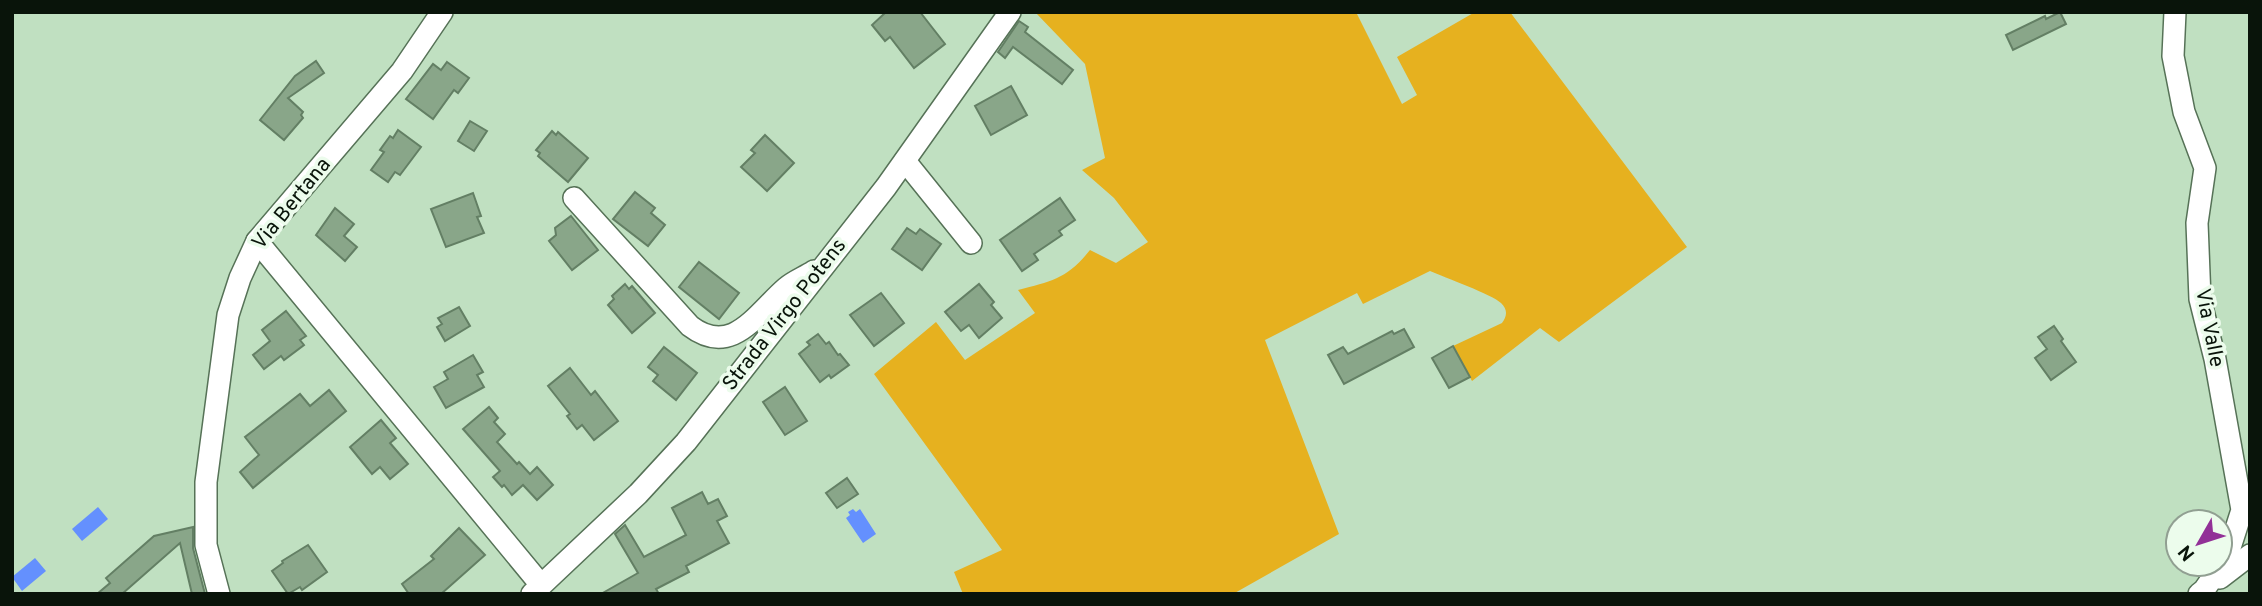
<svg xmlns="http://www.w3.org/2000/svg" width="2262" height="606" font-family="Overpass,sans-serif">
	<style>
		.green { fill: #e6b11f }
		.water { fill: #6490fe }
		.building { fill: #89a689; stroke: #637f64; stroke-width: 2 }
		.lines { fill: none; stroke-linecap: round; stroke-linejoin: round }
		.minor-casing { stroke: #567257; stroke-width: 24 }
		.minor { stroke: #fff; stroke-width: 21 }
		.labels { text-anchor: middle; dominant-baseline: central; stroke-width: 7; stroke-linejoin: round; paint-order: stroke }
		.street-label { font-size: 21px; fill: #09140a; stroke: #ecfcec }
	</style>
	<rect width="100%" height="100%" fill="#c0e0c1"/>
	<path class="green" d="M 1035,12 L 1356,12 L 1402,104 L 1417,95 L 1397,57 L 1475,12 L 1510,12 L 1687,247 L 1559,342 L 1540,328 L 1472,381 L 1453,346 L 1502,323 C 1507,316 1508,310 1501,303 C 1493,295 1444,277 1430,271 L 1363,304 L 1357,293 L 1265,340 L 1339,534 L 1233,594 L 963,594 L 954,572 L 1002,550 L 874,374 L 936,322 L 965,360 L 1035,313 L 1018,290 C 1052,281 1067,279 1090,250 L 1116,263 L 1148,242 L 1114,198 L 1082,170 L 1105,158 L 1085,64 Z"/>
	<g class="water">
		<path d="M 98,507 L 108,519 L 82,541 L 72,529 Z"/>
		<path d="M 853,509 L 856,512 L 860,509 L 876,534 L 863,543 L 846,518 L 850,515 L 848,512 Z"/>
		<path d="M 35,558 L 46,571 L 22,591 L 12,577 Z"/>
	</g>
	<g class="building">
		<path d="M 886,12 L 920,12 L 945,44 L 914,68 L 890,37 L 885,41 L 872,25 Z"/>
		<path d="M 2060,12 L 2066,24 L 2013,50 L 2006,35 L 2045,16 L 2046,19 Z"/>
		<path d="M 1019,21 L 1028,27 L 1025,32 L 1073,70 L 1062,84 L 1013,47 L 1005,58 L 998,52 Z"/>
		<path d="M 316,61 L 324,73 L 288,98 L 303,112 L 301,115 L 303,118 L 284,140 L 260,120 L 295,76 Z"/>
		<path d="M 447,62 L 469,78 L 458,93 L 454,90 L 433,119 L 406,99 L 433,64 L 441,70 Z"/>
		<path d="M 1011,86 L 1027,115 L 991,135 L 975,106 Z"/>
		<path d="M 470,121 L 487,131 L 474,151 L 458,141 Z"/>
		<path d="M 398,130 L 421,147 L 400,175 L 395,172 L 388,182 L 371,170 L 384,152 L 380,150 L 390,136 L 393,138 Z"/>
		<path d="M 552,131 L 556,135 L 558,132 L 588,158 L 568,182 L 538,156 L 540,153 L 536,150 Z"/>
		<path d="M 765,135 L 794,163 L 767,191 L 741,167 L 755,153 L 751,150 Z"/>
		<path d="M 635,192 L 655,208 L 651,213 L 665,225 L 648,246 L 613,219 Z"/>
		<path d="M 473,193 L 481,216 L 477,217 L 484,233 L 446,247 L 431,209 Z"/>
		<path d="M 1060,198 L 1075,220 L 1059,231 L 1062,235 L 1034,254 L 1038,260 L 1022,271 L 1000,240 Z"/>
		<path d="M 335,208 L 354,224 L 344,236 L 357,247 L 345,261 L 316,235 Z"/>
		<path d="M 571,216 L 598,250 L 572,270 L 549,241 L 556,235 L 555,228 Z"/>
		<path d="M 907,228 L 916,234 L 920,229 L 941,244 L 922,270 L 892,249 Z"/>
		<path d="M 699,262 L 739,293 L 719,319 L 679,287 Z"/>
		<path d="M 625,284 L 629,289 L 632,286 L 655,313 L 632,333 L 608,305 L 614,299 L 612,296 Z"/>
		<path d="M 979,284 L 994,302 L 991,305 L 1002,318 L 979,338 L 969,325 L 961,331 L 945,312 Z"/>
		<path d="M 881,293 L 904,323 L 874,346 L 850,315 Z"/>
		<path d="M 459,307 L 470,326 L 445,341 L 437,327 L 442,324 L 438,318 Z"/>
		<path d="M 286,311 L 306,336 L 300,340 L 304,345 L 284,360 L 281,356 L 264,369 L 253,355 L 270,341 L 262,330 Z"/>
		<path d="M 2054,326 L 2063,339 L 2061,341 L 2076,362 L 2051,380 L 2035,358 L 2047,349 L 2038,337 Z"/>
		<path d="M 1404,329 L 1414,347 L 1344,384 L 1328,355 L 1343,347 L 1348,354 L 1392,331 L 1394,334 Z"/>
		<path d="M 818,334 L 826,344 L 829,342 L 838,355 L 840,354 L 849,365 L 831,378 L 829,375 L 820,382 L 799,354 L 810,345 L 807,342 Z"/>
		<path d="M 1453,346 L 1470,377 L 1449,388 L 1432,358 Z"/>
		<path d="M 664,347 L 697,373 L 676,400 L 653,381 L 658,375 L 648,367 Z"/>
		<path d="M 473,355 L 483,372 L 477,375 L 484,387 L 446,408 L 434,387 L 448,379 L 444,372 Z"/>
		<path d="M 570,368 L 591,395 L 595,391 L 618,421 L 594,440 L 582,425 L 577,429 L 567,416 L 570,414 L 548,386 Z"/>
		<path d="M 785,387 L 807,421 L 785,435 L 763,402 Z"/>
		<path d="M 329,390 L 346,411 L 253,488 L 240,472 L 259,455 L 245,437 L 300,394 L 310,406 Z"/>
		<path d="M 489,407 L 498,418 L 494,422 L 505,434 L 497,442 L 517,464 L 519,462 L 530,474 L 537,467 L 553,485 L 537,500 L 523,485 L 512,495 L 504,485 L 502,487 L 493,477 L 500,471 L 463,429 Z"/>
		<path d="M 381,420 L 396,438 L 390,443 L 408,464 L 390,479 L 380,467 L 372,474 L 350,447 Z"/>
		<path d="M 847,478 L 858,494 L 837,508 L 826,493 Z"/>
		<path d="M 702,492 L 708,504 L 718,499 L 727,516 L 717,521 L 729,543 L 686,566 L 689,572 L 656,589 L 659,594 L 601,594 L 638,573 L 615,534 L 625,525 L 644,557 L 686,535 L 672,508 Z"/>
		<path d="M 193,527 L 193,548 L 205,594 L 192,594 L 180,543 L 122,594 L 97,594 L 110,583 L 106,578 L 154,536 Z"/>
		<path d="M 459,528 L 485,555 L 441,594 L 409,594 L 402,584 L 434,559 L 431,556 Z"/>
		<path d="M 308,545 L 327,572 L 302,590 L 300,587 L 288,594 L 272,571 L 283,563 L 282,561 Z"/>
	</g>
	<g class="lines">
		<g class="minor-casing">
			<g id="minor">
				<path d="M 2175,12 L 2173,56 L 2184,112 L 2205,168 L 2197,223 L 2200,299 L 2215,359 L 2242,510 L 2227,557 L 2204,590 L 2199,594"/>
				<path d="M 905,161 L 971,243"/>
				<path d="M 574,198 L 690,326 C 732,358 756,314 786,288 C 794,281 805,277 814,271"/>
				<path d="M 257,241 L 541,585"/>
				<path d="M 2220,578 L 2250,555"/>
				<path d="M 219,594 L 206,545 L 206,482 L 228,315 L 240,278 L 257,241 L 402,71 L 442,12"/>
				<path d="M 532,594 L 638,494 L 686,442 L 886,187 L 1010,12"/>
			</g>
		</g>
		<use href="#minor" class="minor"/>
	</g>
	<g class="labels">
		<g class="street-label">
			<text transform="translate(292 204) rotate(-51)">Via Bertana</text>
			<text transform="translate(785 315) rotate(-52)">Strada Virgo Potens</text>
			<text transform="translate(2209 328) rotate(79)">Via Valle</text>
		</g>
	</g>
	<rect width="2262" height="606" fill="none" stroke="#09140a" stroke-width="28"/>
	<g transform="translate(2199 543) rotate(231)"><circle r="33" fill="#ecfcec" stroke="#919f92" stroke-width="2"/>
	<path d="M0-5L12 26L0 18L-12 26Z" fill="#923097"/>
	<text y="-10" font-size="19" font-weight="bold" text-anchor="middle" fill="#09140a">N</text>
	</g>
</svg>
